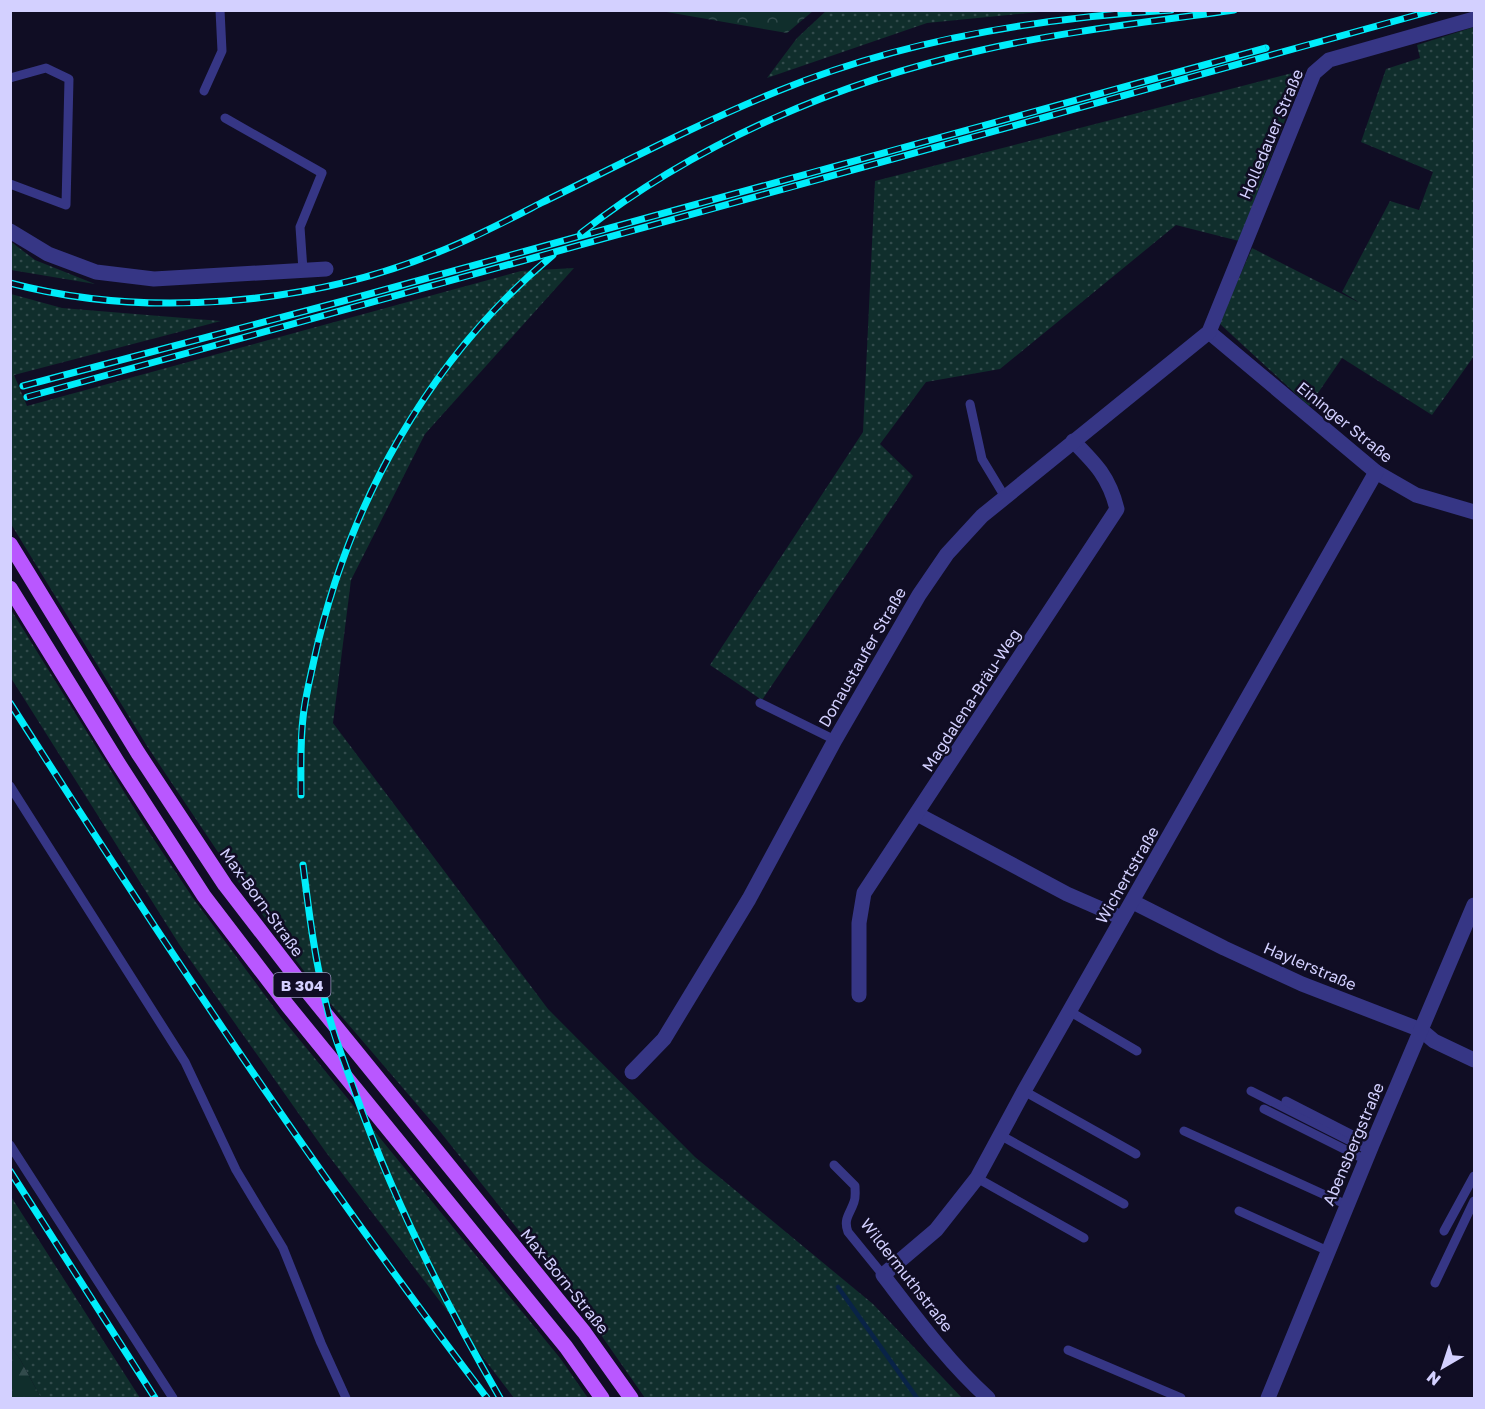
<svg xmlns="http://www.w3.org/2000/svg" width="1485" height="1409" font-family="'Golos Text',sans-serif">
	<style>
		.grass { fill: url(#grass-dots) }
		.forest { fill: url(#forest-firs) }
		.park { fill: url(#park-crowns) }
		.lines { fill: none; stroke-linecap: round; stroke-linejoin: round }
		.stream { stroke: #092347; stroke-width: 4.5 }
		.lane { stroke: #363685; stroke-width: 9 }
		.street { stroke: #363685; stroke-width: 15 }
		.primary { stroke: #b957ff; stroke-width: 15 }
		.rail-casing { stroke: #00edfb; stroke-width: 7 }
		.rail { stroke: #100d24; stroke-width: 4.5; stroke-dasharray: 14; stroke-linecap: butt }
		.labels { text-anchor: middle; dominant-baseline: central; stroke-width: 5; stroke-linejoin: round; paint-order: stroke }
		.shield { fill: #100d24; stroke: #9896bd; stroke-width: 1.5 }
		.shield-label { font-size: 15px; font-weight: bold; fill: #d3d0ff }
		.street-label { font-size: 16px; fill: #d3d0ff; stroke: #100d24 }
	</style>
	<defs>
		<pattern id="grass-dots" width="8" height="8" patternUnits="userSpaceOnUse" patternTransform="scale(1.5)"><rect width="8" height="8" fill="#102e2c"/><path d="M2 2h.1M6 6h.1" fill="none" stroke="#324b4c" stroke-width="1.8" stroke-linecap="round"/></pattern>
		<pattern id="forest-firs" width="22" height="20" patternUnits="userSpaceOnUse" patternTransform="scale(1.5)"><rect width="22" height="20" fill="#102e2c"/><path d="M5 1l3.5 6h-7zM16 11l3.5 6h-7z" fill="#324b4c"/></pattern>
		<pattern id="park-crowns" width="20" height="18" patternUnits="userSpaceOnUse" patternTransform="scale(1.5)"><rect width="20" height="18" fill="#102e2c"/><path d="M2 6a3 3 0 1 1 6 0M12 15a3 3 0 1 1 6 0" fill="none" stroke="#324b4c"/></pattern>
	</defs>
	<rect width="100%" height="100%" fill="#100d24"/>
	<g class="grass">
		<path d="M 827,10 L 1050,10 L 1050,11 L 927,23 L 767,78 L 797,38 Z"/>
		<path d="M 1474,27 L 1474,356 L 1432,415 L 1342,358 L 1309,406 L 1219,323 L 1252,248 L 1360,303 L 1342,292 L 1390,201 L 1419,210 L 1433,172 L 1361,142 L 1386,69 L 1420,58 L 1417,45 Z"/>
		<path d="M 1304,70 L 1239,241 L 1176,225 L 1000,369 L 926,382 L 880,444 L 913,476 L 762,700 L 710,665 L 863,432 L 875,181 Z"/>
		<path d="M 10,241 L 35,260 L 95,284 L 11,270 Z"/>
		<path d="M 574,268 L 425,434 L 351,580 L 333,723 L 548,1009 L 695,1157 L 873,1304 L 962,1398 L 645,1398 L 594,1325 L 438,1129 L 312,982 L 234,876 L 147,746 L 11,524 L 11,294 L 62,308 L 221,321 L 14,375 L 27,406 L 521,271 Z"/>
		<path d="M 10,608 L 149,832 L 193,898 L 281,1017 L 560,1358 L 588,1398 L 514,1398 L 325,1151 L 179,944 L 11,678 Z"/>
		<path d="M 10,1195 L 140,1398 L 41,1398 L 20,1359 L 11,1347 Z"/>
	</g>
	<path class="forest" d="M 11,1347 L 20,1359 L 41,1398 L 11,1398 Z"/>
	<path class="park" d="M 661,11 L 813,10 L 813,11 L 787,33 Z"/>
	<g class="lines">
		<path class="stream" d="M 838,1287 L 917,1398"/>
		<g class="lane">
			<path d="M 10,78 L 46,68 L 69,79 L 66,205 L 10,184"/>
			<path d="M 204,91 L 222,51 L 220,10"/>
			<path d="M 225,118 L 322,173 L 300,227 L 303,270"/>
			<path d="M 970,404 L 982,459 L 1005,497"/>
			<path d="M 760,703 L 835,740"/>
			<path d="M 10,786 L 185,1062 L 236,1170 L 283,1248 L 321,1343 L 346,1398"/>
			<path d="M 1069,1011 L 1137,1051"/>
			<path d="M 1024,1091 L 1136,1154"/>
			<path d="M 1251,1091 L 1370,1151"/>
			<path d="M 1286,1101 L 1372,1145"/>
			<path d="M 1264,1109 L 1366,1160"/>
			<path d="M 1184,1131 L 1347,1205"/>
			<path d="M 1000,1135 L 1124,1204"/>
			<path d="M 10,1145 L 173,1398"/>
			<path d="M 834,1165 L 855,1186 C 855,1192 856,1197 854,1202 C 850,1214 843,1219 848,1232 L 883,1275"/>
			<path d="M 977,1178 L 1084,1238"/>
			<path d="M 1239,1211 L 1328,1251"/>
			<path d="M 1444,1231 L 1474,1176"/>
			<path d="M 1435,1283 L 1474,1201"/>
			<path d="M 1068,1350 L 1181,1398"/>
		</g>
		<g class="street">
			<path d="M 10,231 L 48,254 L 96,272 L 154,279 L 326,269"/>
			<path d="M 1209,332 L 1376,472 L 1416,495 L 1474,512"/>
			<path d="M 917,814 L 1067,894 L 1122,918"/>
			<path d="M 1133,902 L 1224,948 L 1302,984 L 1421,1030 L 1434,1041 L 1474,1060"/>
			<path d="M 859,995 L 859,923 L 864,893 L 1117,509 C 1109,477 1096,464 1073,441"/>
			<path d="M 632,1072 L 664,1039 L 749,899 L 835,740 L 919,595 L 947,554 L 982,516 L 1209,332 L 1314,73 L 1329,60 L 1474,19"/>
			<path d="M 988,1398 C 948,1362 916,1318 883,1275 L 936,1230 L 977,1178 L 1024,1091 L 1376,472"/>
			<path d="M 1268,1398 L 1372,1145 L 1474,905"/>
		</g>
		<g class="primary">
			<path d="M 10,544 L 138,753 L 225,885 L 306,990 L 584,1332 L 631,1398"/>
			<path d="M 10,588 L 118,763 L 204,896 L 288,1006 L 566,1347 L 602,1398"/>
		</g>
		<g class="rail-casing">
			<g id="rail">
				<path d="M 581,233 C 698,142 838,82 982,50 C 1065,31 1150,22 1234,10"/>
				<path d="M 10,283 C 145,319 308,305 436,253 C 472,239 506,221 541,203 C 619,165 697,124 778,91 C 902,40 1037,18 1171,10"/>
				<path d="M 23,386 L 362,296 L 1266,48"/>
				<path d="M 27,397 L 1435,10"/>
				<path d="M 10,703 C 161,940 317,1175 487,1398"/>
				<path d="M 301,795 C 301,770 300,743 303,718 C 305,698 310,679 314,660 C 348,504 429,358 553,255"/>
				<path d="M 303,865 C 309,913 315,961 327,1008 C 334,1038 346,1066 356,1095 C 394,1201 444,1301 500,1398"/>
				<path d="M 10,1171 L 155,1398"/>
			</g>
		</g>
		<use href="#rail" class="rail"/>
	</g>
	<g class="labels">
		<rect class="shield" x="273.5" y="973" width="57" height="24" rx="4.5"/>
		<g class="shield-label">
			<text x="302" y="985">B 304</text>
		</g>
		<g class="street-label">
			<text transform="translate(1271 134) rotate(-67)">Holledauer Straße</text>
			<text transform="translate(1345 422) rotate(39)">Eininger Straße</text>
			<text transform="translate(862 657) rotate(-60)">Donaustaufer Straße</text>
			<text transform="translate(971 700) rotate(-57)">Magdalena-Bräu-Weg</text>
			<text transform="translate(1127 875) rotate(-60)">Wichertstraße</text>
			<text transform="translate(262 902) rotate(54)">Max-Born-Straße</text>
			<text transform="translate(1310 966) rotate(23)">Haylerstraße</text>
			<text transform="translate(1353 1144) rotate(-67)">Abensbergstraße</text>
			<text transform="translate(907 1275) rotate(52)">Wildermuthstraße</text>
			<text transform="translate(565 1281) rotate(51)">Max-Born-Straße</text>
		</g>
	</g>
	<rect width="1485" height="1409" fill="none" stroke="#d3d0ff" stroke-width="24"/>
	<g transform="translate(1443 1367) rotate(219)" stroke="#100d24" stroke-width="4.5" paint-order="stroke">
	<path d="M0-4.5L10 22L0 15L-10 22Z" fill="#d3d0ff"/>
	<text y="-9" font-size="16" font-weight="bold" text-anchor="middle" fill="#d3d0ff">N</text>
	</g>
</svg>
